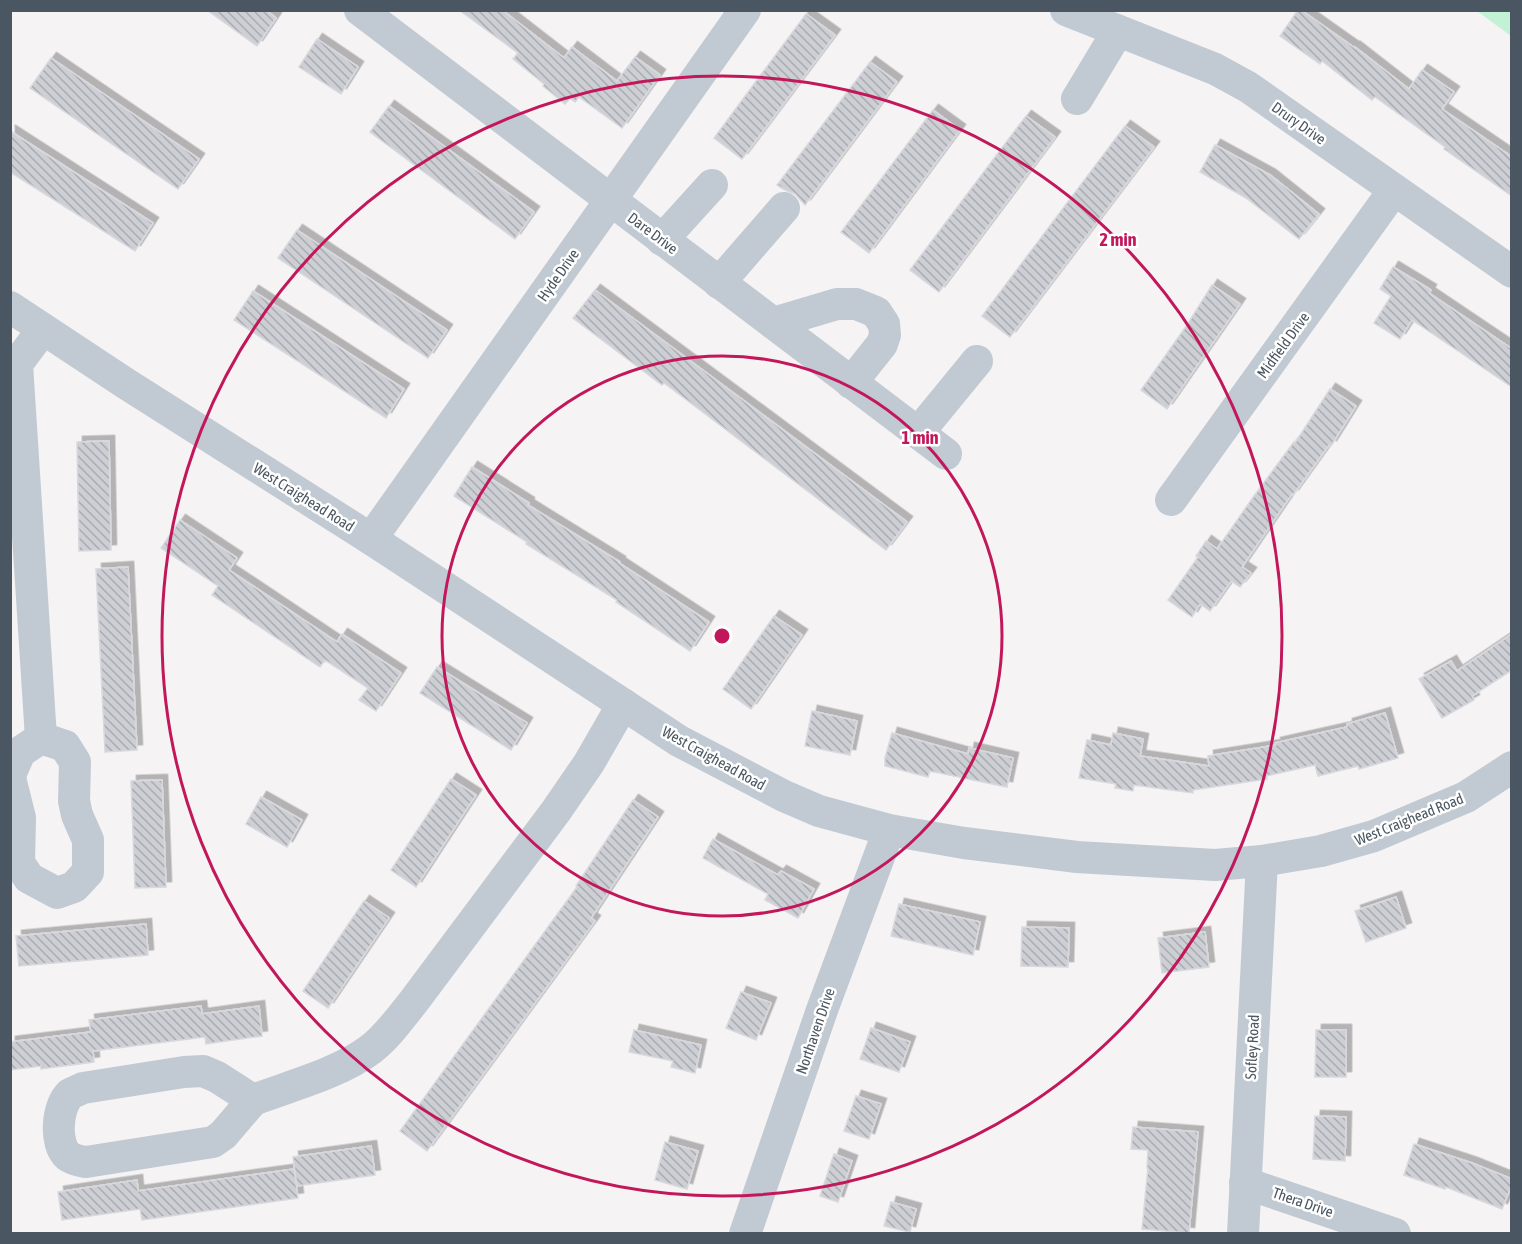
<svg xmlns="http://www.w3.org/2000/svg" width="1522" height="1244" font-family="'Asap Condensed',sans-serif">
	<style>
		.park { fill: #c3f1d5 }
		.building { fill: url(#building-back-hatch); stroke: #d7d9de; stroke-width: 1.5; filter: url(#shadow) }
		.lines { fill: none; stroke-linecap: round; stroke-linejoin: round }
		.minor { stroke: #c1cad2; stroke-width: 32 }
		.ring { fill: none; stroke: #c2185b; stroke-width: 3 }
		.labels { text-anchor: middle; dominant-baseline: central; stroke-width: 5; stroke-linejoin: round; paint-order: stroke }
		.street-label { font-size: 15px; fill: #4a5661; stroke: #fff }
		.centre { fill: #c2185b; stroke: #fff; stroke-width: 3 }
		.ring-label { font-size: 18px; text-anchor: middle; font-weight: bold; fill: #c2185b; stroke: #fff; stroke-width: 5; stroke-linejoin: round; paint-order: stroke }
	</style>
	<defs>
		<pattern id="building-back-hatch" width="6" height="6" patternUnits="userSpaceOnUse" patternTransform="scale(1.5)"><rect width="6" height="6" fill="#cdcfd5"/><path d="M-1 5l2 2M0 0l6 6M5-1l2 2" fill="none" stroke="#a8abb0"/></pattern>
		<filter id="shadow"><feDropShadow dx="5.5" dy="-5.5" stdDeviation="0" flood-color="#0004"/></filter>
	</defs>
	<rect width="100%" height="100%" fill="#f5f3f3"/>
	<path class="park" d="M 1477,11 L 1511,11 L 1511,36 Z"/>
	<g class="building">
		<path d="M 207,10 L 266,10 L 276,18 L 257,46 Z"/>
		<path d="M 459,10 L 502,10 L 564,58 L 572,47 L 617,81 L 635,57 L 660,75 L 622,128 L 579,97 L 575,102 L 570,98 L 565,104 L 543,86 L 544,84 L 513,59 L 518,53 Z"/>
		<path d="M 1298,10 L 1301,10 L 1355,48 L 1355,47 L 1409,89 L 1422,70 L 1454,92 L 1442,109 L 1512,157 L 1512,196 L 1444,149 L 1445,147 L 1375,97 L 1372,100 L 1322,61 L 1320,64 L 1280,36 Z"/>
		<path d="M 806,14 L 835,35 L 742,159 L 714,138 Z"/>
		<path d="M 317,39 L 358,67 L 341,94 L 299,67 Z"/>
		<path d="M 51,58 L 199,159 L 178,189 L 30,88 Z"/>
		<path d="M 870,62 L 897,82 L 805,205 L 795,194 L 785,190 L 777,185 Z"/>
		<path d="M 389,106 L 534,212 L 515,239 L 370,132 Z"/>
		<path d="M 933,110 L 960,130 L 869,253 L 841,232 Z"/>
		<path d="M 1026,116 L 1055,137 L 939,292 L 910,270 Z"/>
		<path d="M 1125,126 L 1154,147 L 1010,337 L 982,316 Z"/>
		<path d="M 10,131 L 153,223 L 135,251 L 10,172 Z"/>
		<path d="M 1215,145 L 1270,175 L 1319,214 L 1299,239 L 1246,198 L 1200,172 Z"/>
		<path d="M 297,230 L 447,330 L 428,358 L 278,258 Z"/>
		<path d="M 1393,267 L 1431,290 L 1429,293 L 1512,349 L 1512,387 L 1412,320 L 1400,339 L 1374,323 L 1391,296 L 1380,289 Z"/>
		<path d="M 1212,285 L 1240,304 L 1167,409 L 1141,390 L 1187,325 Z"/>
		<path d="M 595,290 L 907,522 L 886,550 L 664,383 L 662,385 L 573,318 Z"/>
		<path d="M 253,291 L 404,389 L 386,418 L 234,320 Z"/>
		<path d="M 1330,389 L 1356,406 L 1331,446 L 1329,445 L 1293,495 L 1292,494 L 1242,567 L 1251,573 L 1240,587 L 1231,581 L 1210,611 L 1200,604 L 1192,617 L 1168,600 L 1198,557 L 1196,556 L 1206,541 L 1217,549 L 1254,496 L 1294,442 L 1295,443 Z"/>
		<path d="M 109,441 L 111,550 L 79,551 L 77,442 Z"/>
		<path d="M 472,467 L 529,503 L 528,505 L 620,562 L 619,563 L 709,622 L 690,651 L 616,602 L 617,600 L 526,544 L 527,542 L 454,496 Z"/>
		<path d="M 180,520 L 237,558 L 229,570 L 337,642 L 342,634 L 401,673 L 376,711 L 359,700 L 368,688 L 325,660 L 320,667 L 212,595 L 218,586 L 161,548 Z"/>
		<path d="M 128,567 L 137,750 L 105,752 L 96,569 Z"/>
		<path d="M 774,616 L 802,635 L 751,709 L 723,689 Z"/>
		<path d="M 1512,634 L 1512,670 L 1472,696 L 1474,700 L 1442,718 L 1419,679 L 1451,661 L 1457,671 Z"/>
		<path d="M 437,667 L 527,723 L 511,750 L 420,693 Z"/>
		<path d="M 812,711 L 857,721 L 850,755 L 805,746 Z"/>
		<path d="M 1385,713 L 1398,758 L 1359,769 L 1358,766 L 1318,776 L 1315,765 L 1266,776 L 1267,779 L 1193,790 L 1193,793 L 1134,785 L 1133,791 L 1115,788 L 1116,784 L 1079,778 L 1087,740 L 1111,745 L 1113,733 L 1143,739 L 1140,756 L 1209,766 L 1208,756 L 1276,745 L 1275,743 L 1347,727 L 1347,724 Z"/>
		<path d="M 892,733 L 968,754 L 969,748 L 1013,758 L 1007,787 L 930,771 L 928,777 L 885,766 L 885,758 Z"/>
		<path d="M 451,779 L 476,795 L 416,887 L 391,870 Z"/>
		<path d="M 162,780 L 166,887 L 135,888 L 131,781 Z"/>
		<path d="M 261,797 L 302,820 L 287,847 L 246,824 Z"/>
		<path d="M 633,800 L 658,817 L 591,918 L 595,921 L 427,1151 L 400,1131 L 577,887 L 576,886 Z"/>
		<path d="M 713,839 L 778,875 L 781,871 L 814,889 L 798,918 L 765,900 L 768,894 L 703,858 Z"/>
		<path d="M 1396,897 L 1406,928 L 1366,942 L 1355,911 Z"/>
		<path d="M 364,901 L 389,918 L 328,1008 L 303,991 Z"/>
		<path d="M 899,904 L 980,922 L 973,955 L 891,936 Z"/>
		<path d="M 146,924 L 148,955 L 19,966 L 16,936 Z"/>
		<path d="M 1022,927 L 1069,928 L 1068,967 L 1021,966 Z"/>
		<path d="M 1205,932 L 1209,967 L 1162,973 L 1158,938 Z"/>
		<path d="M 741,992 L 771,1003 L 756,1040 L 726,1028 Z"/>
		<path d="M 201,1006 L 202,1014 L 259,1006 L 262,1036 L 206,1044 L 205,1037 L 93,1051 L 94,1062 L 41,1069 L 41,1066 L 10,1070 L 10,1042 L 91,1032 L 89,1020 Z"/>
		<path d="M 871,1028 L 910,1042 L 899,1072 L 860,1059 Z"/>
		<path d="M 634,1030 L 701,1045 L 695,1073 L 671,1067 L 673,1061 L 629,1052 Z"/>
		<path d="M 1316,1030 L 1346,1030 L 1346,1077 L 1315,1077 Z"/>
		<path d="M 856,1096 L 881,1104 L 869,1139 L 844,1131 Z"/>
		<path d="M 1315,1116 L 1346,1117 L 1345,1161 L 1313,1159 Z"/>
		<path d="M 1133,1127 L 1198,1132 L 1189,1233 L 1142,1229 L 1148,1168 L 1147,1168 L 1148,1150 L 1131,1149 Z"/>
		<path d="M 665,1142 L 698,1151 L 687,1189 L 655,1180 Z"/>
		<path d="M 1414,1144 L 1472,1163 L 1512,1179 L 1512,1184 L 1502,1209 L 1446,1187 L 1445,1189 L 1404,1175 Z"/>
		<path d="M 371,1146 L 375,1175 L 297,1186 L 293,1157 Z"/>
		<path d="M 834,1154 L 852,1161 L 838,1202 L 820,1196 Z"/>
		<path d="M 294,1169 L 298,1198 L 142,1220 L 140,1209 L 62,1220 L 58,1192 L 137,1180 L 138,1191 Z"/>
		<path d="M 891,1202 L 916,1209 L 910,1232 L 884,1226 Z"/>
	</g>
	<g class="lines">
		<g class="minor">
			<path d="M 360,10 L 946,454"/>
			<path d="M 1066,10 L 1215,69 L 1248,87 L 1512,272"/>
			<path d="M 1077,99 L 1118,31"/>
			<path d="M 662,240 L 712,185"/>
			<path d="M 719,283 L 784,208"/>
			<path d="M 10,307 L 125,383 L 371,539 L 679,741 L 784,796 L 819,811 L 889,830 L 964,843 L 1077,857 L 1215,865 L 1262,861 L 1321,851 L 1374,836 L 1466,797 L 1512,767"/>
			<path d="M 773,323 L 837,304 L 856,304 L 876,312 L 884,324 L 885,335 L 882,344 L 851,383"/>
			<path d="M 918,433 L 977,361"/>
			<path d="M 1171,500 L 1394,190"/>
			<path d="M 371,539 L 745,10"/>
			<path d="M 41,738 L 17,364 L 43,329"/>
			<path d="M 10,775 L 20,752 L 41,738"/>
			<path d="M 10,778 L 20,818 L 19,863 L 29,878 L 57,893 L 74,887 L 88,872 L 88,840 L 77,815 L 74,801 L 75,762 L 65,746 L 41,738"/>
			<path d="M 253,1100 L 223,1135 L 213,1142 L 86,1162 C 80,1161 73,1160 68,1156 C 54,1144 57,1106 70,1094 C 73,1092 79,1090 83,1088 L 184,1072 L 203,1071 L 217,1077 L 253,1100 C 290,1086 340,1073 371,1049 C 388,1036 401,1017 414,1001 L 556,811 L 589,763 L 623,704"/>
			<path d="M 1245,1183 L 1395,1234"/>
			<path d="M 745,1234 L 822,1010 L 889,830"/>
			<path d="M 1243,1234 L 1262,861"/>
		</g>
	</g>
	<g class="ring">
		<circle cx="722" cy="636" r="280"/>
		<circle cx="722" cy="636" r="560"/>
	</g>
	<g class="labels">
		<g class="street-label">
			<text transform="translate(1299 123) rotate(35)">Drury Drive</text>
			<text transform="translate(653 233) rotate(37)">Dare Drive</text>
			<text transform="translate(558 275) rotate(-55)">Hyde Drive</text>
			<text transform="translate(1283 345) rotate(-54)">Midfield Drive</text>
			<text transform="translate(304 497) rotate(32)">West Craighead Road</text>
			<text transform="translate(714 758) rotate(29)">West Craighead Road</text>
			<text transform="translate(1409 819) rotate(-22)">West Craighead Road</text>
			<text transform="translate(815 1031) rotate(-71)">Northaven Drive</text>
			<text transform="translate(1252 1047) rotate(-87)">Sofley Road</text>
			<text transform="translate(1303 1202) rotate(19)">Thera Drive</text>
		</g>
	</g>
	<circle cx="722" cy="636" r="9" class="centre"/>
	<g class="ring-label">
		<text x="1118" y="246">2 min</text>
		<text x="920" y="444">1 min</text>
	</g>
	<rect width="1522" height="1244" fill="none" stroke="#4a5661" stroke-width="24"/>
</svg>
